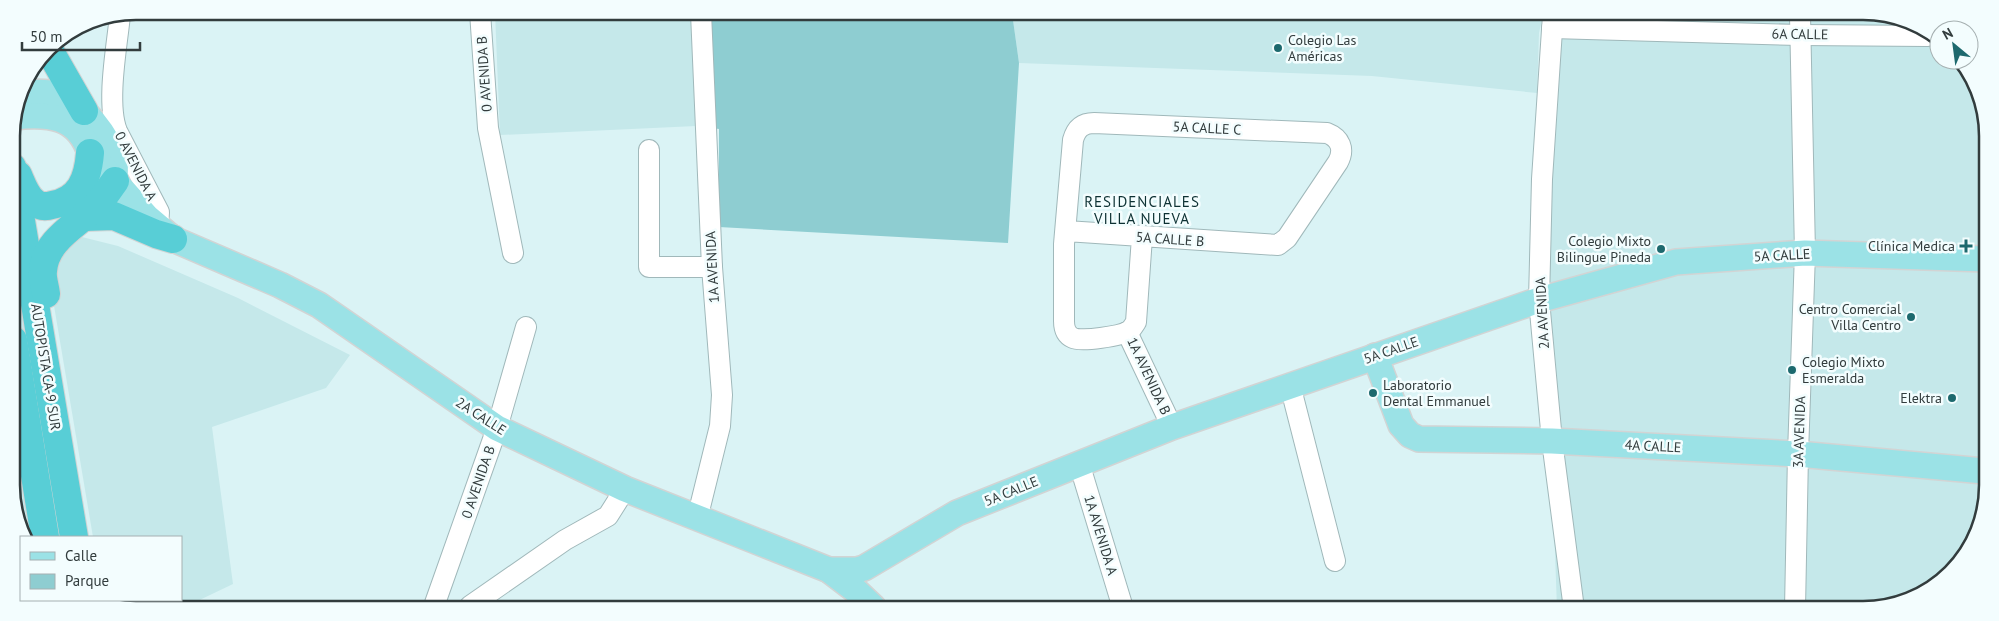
<svg xmlns="http://www.w3.org/2000/svg" width="1999" height="621" font-family="'PT Sans',sans-serif">
	<style>
		.built { fill: #c5e8ea }
		.green { fill: #8ecdd1 }
		.lines { fill: none; stroke-linecap: round; stroke-linejoin: round }
		.minor-casing { stroke: #a0b8ba; stroke-width: 22 }
		.major-casing { stroke: #d2d4d4; stroke-width: 28 }
		.highway-casing { stroke: #d2d4d4; stroke-width: 30 }
		.minor { stroke: #fff; stroke-width: 20 }
		.major { stroke: #9be2e6; stroke-width: 25 }
		.highway { stroke: #58ced6; stroke-width: 28 }
		.poi-dot { fill: #1d696e; stroke: #f3fdfe; stroke-width: 2 }
		.labels { text-anchor: middle; dominant-baseline: central; stroke-width: 5; stroke-linejoin: round; paint-order: stroke }
		.street-label { font-size: 14px; fill: #323c3d; stroke: #f3fdfe }
		.poi-label { font-size: 14px; fill: #323c3d; stroke: #f3fdfe; text-anchor: end }
		.neighbourhood-label { font-size: 15px; letter-spacing: 1px; fill: #0d3133; stroke: #f3fdfe }
		.rim { fill: none; stroke: #323c3d; stroke-width: 2.5 }
	</style>
	<rect width="100%" height="100%" fill="#daf3f5"/>
	<g class="built">
		<path d="M 495,12 L 692,13 L 696,126 L 500,135 Z"/>
		<path d="M 709,13 L 834,13 L 834,15 L 709,21 Z"/>
		<path d="M 1012,13 L 1543,15 L 1539,33 L 1537,93 L 1372,76 L 1019,63 Z"/>
		<path d="M 1558,16 L 1780,17 L 1905,22 L 1939,43 L 1939,60 L 1960,60 L 1985,112 L 1983,517 L 1967,554 L 1939,584 L 1871,609 L 1557,609 L 1546,294 Z"/>
		<path d="M 12,220 L 65,537 L 28,537 L 14,509 Z"/>
		<path d="M 82,237 L 118,246 L 238,298 L 350,355 L 326,388 L 212,427 L 233,584 L 187,606 L 104,605 L 103,600 L 181,600 L 181,537 L 93,537 L 50,282 L 67,246 Z"/>
	</g>
	<path class="green" d="M 834,13 L 1012,13 L 1019,63 L 1008,243 L 719,227 L 719,129 L 712,128 L 709,21 L 834,15 Z"/>
	<g class="lines">
		<g class="minor-casing">
			<g id="minor">
				<path d="M 480,12 L 488,128 L 513,253"/>
				<path d="M 120,15 C 117,46 106,103 117,131 L 159,212 L 158,227"/>
				<path d="M 1553,15 L 1542,179 L 1539,300 L 1552,441 L 1574,609"/>
				<path d="M 1552,28 L 1800,35 L 1928,36"/>
				<path d="M 649,150 L 649,267 L 712,267"/>
				<path d="M 1066,231 L 1278,245 L 1287,238 L 1338,162 C 1345,149 1340,138 1327,133 L 1094,123 C 1082,123 1076,129 1073,140 L 1064,244 L 1064,321 C 1064,328 1066,335 1073,338 C 1081,342 1121,336 1129,331 C 1132,329 1134,325 1136,322 L 1142,237"/>
				<path d="M 1127,332 L 1172,427"/>
				<path d="M 1290,385 L 1335,561"/>
				<path d="M 1079,463 L 1123,608"/>
				<path d="M 697,519 L 720,426 L 722,395 L 712,267 L 701,13"/>
				<path d="M 434,606 L 497,428 L 526,327"/>
				<path d="M 470,606 L 565,540 L 608,516 L 625,489"/>
				<path d="M 1795,609 L 1798,454 L 1805,253 L 1800,15"/>
			</g>
		</g>
		<g class="major-casing">
			<g id="major">
				<path d="M 20,94 C 32,92 46,91 58,95 C 83,103 109,137 115,161 C 116,168 115,175 115,181"/>
				<path d="M 14,117 C 49,113 78,116 90,153 L 147,217 L 173,239 L 280,285 L 319,305 L 497,428 L 625,489 L 829,570 L 854,589 L 873,607"/>
				<path d="M 1375,356 L 1401,425 L 1410,435 L 1419,439 L 1552,441 L 1798,454 L 1984,471"/>
				<path d="M 829,570 L 857,570 L 864,568 L 957,513 L 1172,427 L 1539,300 L 1676,262 L 1805,253 L 1985,259"/>
			</g>
		</g>
		<g class="highway-casing">
			<g id="highway">
				<path d="M 48,48 L 84,111"/>
				<path d="M 12,167 L 74,537"/>
				<path d="M 18,175 C 22,184 26,196 34,202 C 40,207 46,207 52,205 C 80,200 88,179 90,153"/>
				<path d="M 84,217 L 114,216 L 156,234 L 173,239"/>
				<path d="M 46,294 C 45,286 42,278 43,271 C 45,240 77,225 96,206 C 103,198 109,190 115,181"/>
				<path d="M 13,340 L 45,537"/>
			</g>
		</g>
		<use href="#minor" class="minor"/>
		<use href="#major" class="major"/>
		<use href="#highway" class="highway"/>
	</g>
	<g class="poi-dot">
		<circle cx="1278" cy="48" r="5"/>
		<path d="M1963.5 238.5h5v5h5v5h-5v5h-5v-5h-5v-5h5z"/>
		<circle cx="1661" cy="249" r="5"/>
		<circle cx="1911" cy="317" r="5"/>
		<circle cx="1792" cy="370" r="5"/>
		<circle cx="1373" cy="393" r="5"/>
		<circle cx="1952" cy="398" r="5"/>
	</g>
	<g class="labels">
		<g class="street-label">
			<text transform="translate(1800 34) rotate(1)">6A CALLE</text>
			<text transform="translate(484 74) rotate(-94)">0 AVENIDA B</text>
			<text transform="translate(1207 128) rotate(3)">5A CALLE C</text>
			<text transform="translate(136 166) rotate(63)">0 AVENIDA A</text>
			<text transform="translate(1170 239) rotate(4)">5A CALLE B</text>
			<text transform="translate(1782 255) rotate(-3)">5A CALLE</text>
			<text transform="translate(712 267) rotate(-93)">1A AVENIDA</text>
			<text transform="translate(1542 313) rotate(-93)">2A AVENIDA</text>
			<text transform="translate(1391 350) rotate(-19)">5A CALLE</text>
			<text transform="translate(46 367) rotate(81)">AUTOPISTA CA-9 SUR</text>
			<text transform="translate(1149 376) rotate(65)">1A AVENIDA B</text>
			<text transform="translate(481 416) rotate(33)">2A CALLE</text>
			<text transform="translate(1799 432) rotate(-88)">3A AVENIDA</text>
			<text transform="translate(1653 446) rotate(3)">4A CALLE</text>
			<text transform="translate(478 482) rotate(-71)">0 AVENIDA B</text>
			<text transform="translate(1011 491) rotate(-22)">5A CALLE</text>
			<text transform="translate(1101 535) rotate(73)">1A AVENIDA A</text>
		</g>
		<g class="poi-label">
			<text x="1288" y="40" text-anchor="start">Colegio Las<tspan x="1288" dy="16">Américas</tspan></text>
			<text x="1651" y="241">Colegio Mixto<tspan x="1651" dy="16">Bilingue Pineda</tspan></text>
			<text x="1955" y="246">Clínica Medica</text>
			<text x="1901" y="309">Centro Comercial<tspan x="1901" dy="16">Villa Centro</tspan></text>
			<text x="1802" y="362" text-anchor="start">Colegio Mixto<tspan x="1802" dy="16">Esmeralda</tspan></text>
			<text x="1383" y="385" text-anchor="start">Laboratorio<tspan x="1383" dy="16">Dental Emmanuel</tspan></text>
			<text x="1942" y="398">Elektra</text>
		</g>
		<g class="neighbourhood-label">
			<text x="1142" y="201">RESIDENCIALES<tspan x="1142" dy="17">VILLA NUEVA</tspan></text>
		</g>
	</g>
	<path d="M0 0H1999V621H0ZM136 20H1863A116 116 0 0 1 1979 136V485A116 116 0 0 1 1863 601H136A116 116 0 0 1 20 485V136A116 116 0 0 1 136 20Z" fill="#f3fdfe" fill-rule="evenodd"/>
	<path class="rim" d="M136 20H1863A116 116 0 0 1 1979 136V485A116 116 0 0 1 1863 601H136A116 116 0 0 1 20 485V136A116 116 0 0 1 136 20Z"/>
	<rect x="20" y="536" width="162" height="65" fill="#f3fdfe" stroke="#a6b0b1"/>
	<rect x="30" y="552" width="25" height="8" fill="#9be2e6" stroke="#a6b0b1"/>
	<text x="65" y="561" font-size="15" fill="#323c3d">Calle</text>
	<rect x="30" y="574" width="25" height="15" fill="#8ecdd1" stroke="#a6b0b1"/>
	<text x="65" y="586" font-size="15" fill="#323c3d">Parque</text>
	<g transform="translate(1954 45) rotate(331)"><circle r="24" fill="#f3fdfe" stroke="#a6b0b1"/>
	<path d="M0-4L9 19L0 12L-9 19Z" fill="#1d696e"/>
	<text y="-8" font-size="14" font-weight="bold" text-anchor="middle" fill="#323c3d">N</text>
	</g>
	<path d="M22 42v8h118v-8" fill="none" stroke="#323c3d" stroke-width="2.5"/>
	<text x="30" y="42" font-size="15" fill="#323c3d" stroke="#f3fdfe" stroke-width="4" paint-order="stroke">50 m</text>
</svg>
